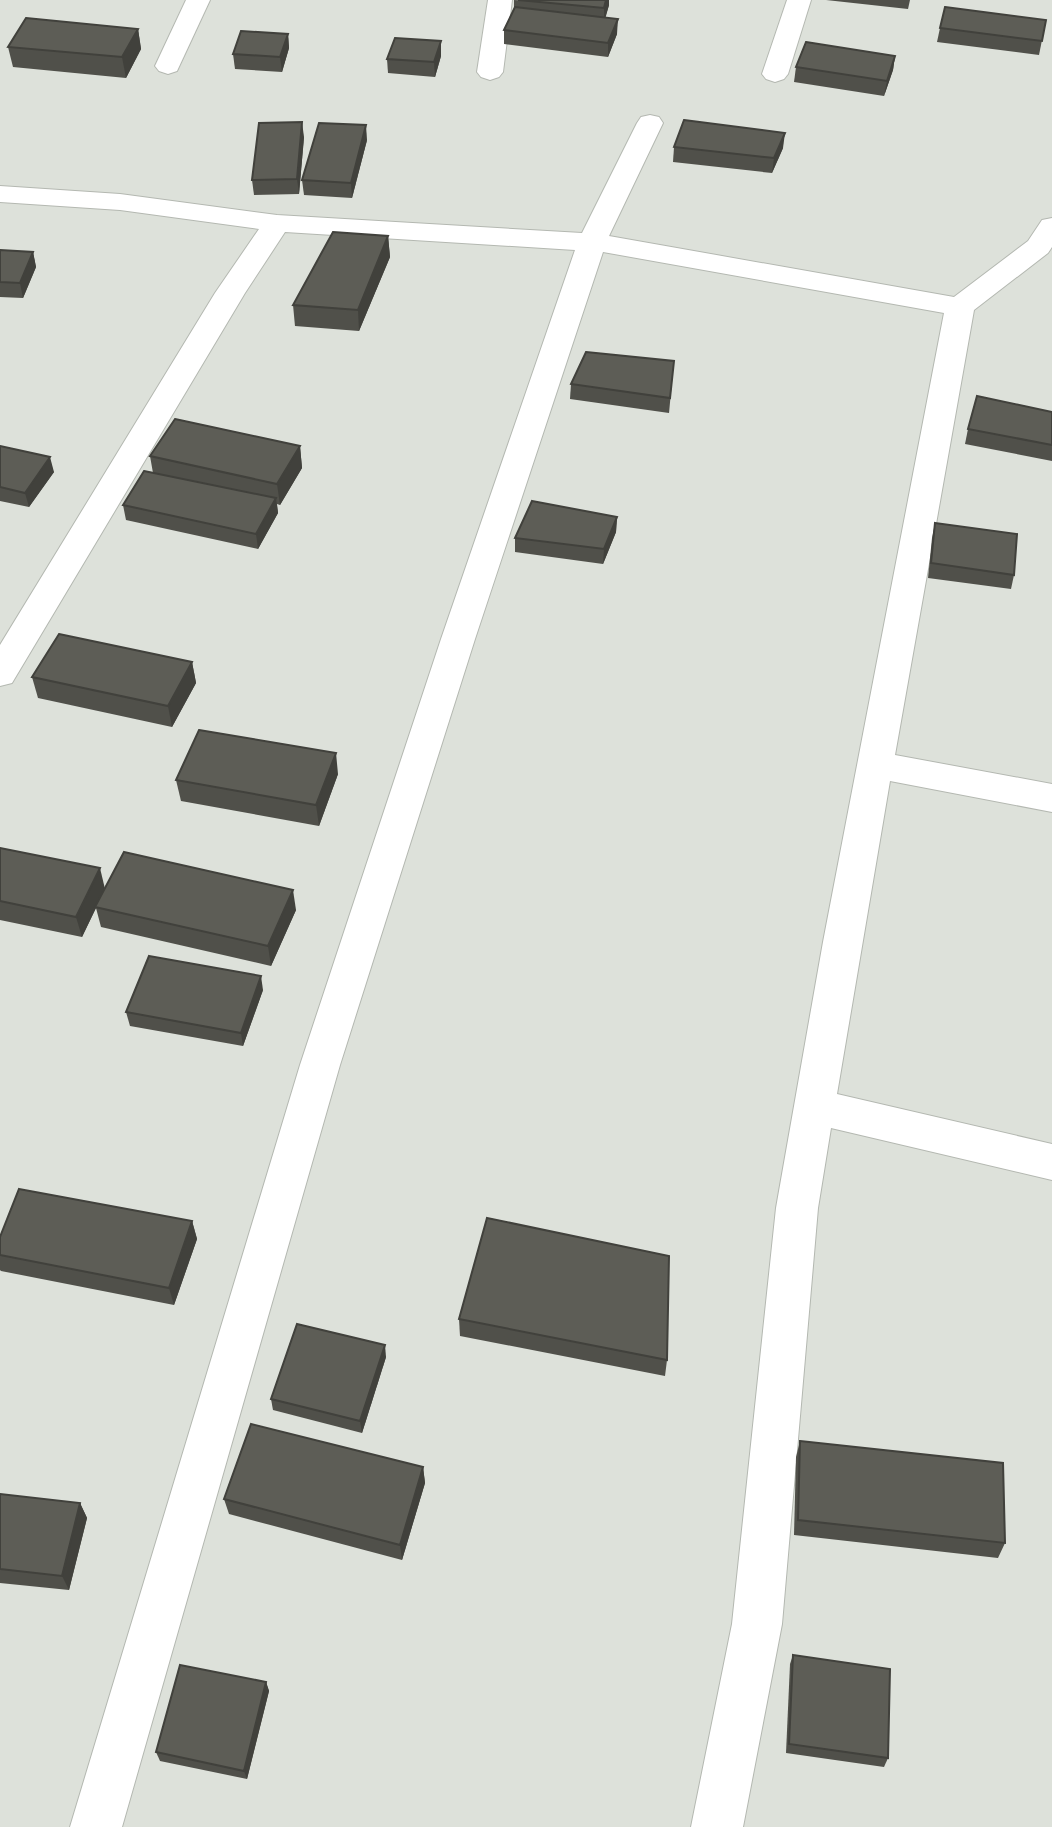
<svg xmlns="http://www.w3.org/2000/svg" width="1052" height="1827" font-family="'Open Sans',sans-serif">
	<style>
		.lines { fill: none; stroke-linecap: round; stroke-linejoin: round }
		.minor-casing { stroke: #b4b8b1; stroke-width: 2 }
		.minor { fill: #fff; fill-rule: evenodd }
		.wall { fill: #50504a }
		.shaded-wall { fill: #41413c }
		.building { fill: #5d5d56; stroke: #41413c; stroke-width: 2 }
	</style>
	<rect width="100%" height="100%" fill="#dde1da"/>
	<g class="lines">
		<g class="minor-casing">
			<g id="minor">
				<path d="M 186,0 L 210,0 L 177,71 L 168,74 L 159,71 L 155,66 Z"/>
				<path d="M 488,0 L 512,0 L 503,72 L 499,77 L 490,80 L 481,77 L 477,72 Z"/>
				<path d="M 787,0 L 811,0 L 788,74 L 784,79 L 775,82 L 766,79 L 762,74 Z"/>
				<path d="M 650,115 L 659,117 L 663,123 L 609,236 L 954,297 L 1028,241 L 1042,220 L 1052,218 L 1052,247 L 1048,253 L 974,310 L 895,755 L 1052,784 L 1052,812 L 890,781 L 837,1094 L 1052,1144 L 1052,1180 L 831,1128 L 818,1208 L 782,1624 L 743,1827 L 691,1827 L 732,1624 L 776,1208 L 823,942 L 944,313 L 603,252 L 475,639 L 340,1065 L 122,1827 L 70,1827 L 300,1065 L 441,639 L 575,250 L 285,232 L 245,293 L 12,683 L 0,686 L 0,645 L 215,293 L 259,229 L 120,210 L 0,202 L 0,186 L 120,194 L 277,215 L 582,233 L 637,123 L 641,117 Z"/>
			</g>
		</g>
		<use href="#minor" class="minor"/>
	</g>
	<g class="wall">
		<path d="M 514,0 L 609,5 L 605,18 L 617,34 L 608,57 L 504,44 L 504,30 L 514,8 Z"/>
		<path d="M 826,0 L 910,0 L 908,9 Z"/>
		<path d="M 1046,20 L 1039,55 L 937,42 L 940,28 Z"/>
		<path d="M 138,29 L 141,49 L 126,78 L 13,67 L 8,47 Z"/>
		<path d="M 288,34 L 289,48 L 282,72 L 235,69 L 233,54 Z"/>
		<path d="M 441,56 L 435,77 L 388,73 L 387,59 Z"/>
		<path d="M 895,56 L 893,70 L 884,96 L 794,82 L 796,67 Z"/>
		<path d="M 304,137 L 299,194 L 254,195 L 252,180 Z"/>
		<path d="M 367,140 L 352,198 L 304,195 L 302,180 Z"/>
		<path d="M 674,147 L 783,148 L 772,173 L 673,162 Z"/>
		<path d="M 388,236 L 390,257 L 359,331 L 295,326 L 293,305 Z"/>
		<path d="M 0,250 L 33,252 L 36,267 L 23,298 L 0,297 Z"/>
		<path d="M 674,361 L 669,413 L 570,399 L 571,384 Z"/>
		<path d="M 1052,412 L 1052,461 L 965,444 L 968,429 Z"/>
		<path d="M 0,446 L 54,472 L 29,507 L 0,501 Z"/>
		<path d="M 300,446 L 302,468 L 280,505 L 277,504 L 278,513 L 258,549 L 126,520 L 123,505 L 153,473 L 150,456 Z"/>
		<path d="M 617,517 L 616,532 L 603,564 L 515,552 L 515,538 Z"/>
		<path d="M 935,523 L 1014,575 L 1011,589 L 928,578 L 932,538 Z"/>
		<path d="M 192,662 L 196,683 L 172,727 L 38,698 L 32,677 Z"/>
		<path d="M 338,774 L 319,826 L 181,801 L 176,780 Z"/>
		<path d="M 0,848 L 105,888 L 296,910 L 271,966 L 101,927 L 96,908 L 82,937 L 0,920 Z"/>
		<path d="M 263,990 L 243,1046 L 130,1026 L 126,1012 Z"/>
		<path d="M 192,1221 L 197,1239 L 174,1305 L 1,1271 L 0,1270 L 0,1255 Z"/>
		<path d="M 459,1319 L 667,1360 L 665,1376 L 460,1336 Z"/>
		<path d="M 386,1357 L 362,1433 L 273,1410 L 271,1399 Z"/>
		<path d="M 800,1441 L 1005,1543 L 998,1558 L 794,1535 L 796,1457 Z"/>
		<path d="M 423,1467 L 425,1483 L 402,1560 L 229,1514 L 224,1499 Z"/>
		<path d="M 0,1494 L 80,1503 L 87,1518 L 69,1590 L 0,1583 Z"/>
		<path d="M 793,1655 L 888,1758 L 884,1767 L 786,1753 L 790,1664 Z"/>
		<path d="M 266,1682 L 269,1691 L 247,1779 L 160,1761 L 156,1752 Z"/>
	</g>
	<g class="shaded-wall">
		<path d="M 606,0 L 609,0 L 609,5 L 604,23 L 604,8 Z"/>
		<path d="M 618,19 L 617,34 L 608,57 L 608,43 Z"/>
		<path d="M 138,29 L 141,49 L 126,78 L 122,57 Z"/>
		<path d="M 288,34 L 289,48 L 282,72 L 280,57 Z"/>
		<path d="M 441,41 L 441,56 L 435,77 L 434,62 Z"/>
		<path d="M 895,56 L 893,70 L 884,96 L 887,81 Z"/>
		<path d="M 302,122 L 304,137 L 299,194 L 297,179 Z"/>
		<path d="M 366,125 L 367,140 L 352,198 L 351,183 Z"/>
		<path d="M 785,133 L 783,148 L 772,173 L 774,158 Z"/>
		<path d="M 388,236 L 390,257 L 359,331 L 358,310 Z"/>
		<path d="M 33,252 L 36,267 L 23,298 L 20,283 Z"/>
		<path d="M 300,446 L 302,468 L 280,505 L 277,484 Z"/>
		<path d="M 50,457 L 54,472 L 29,507 L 25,493 Z"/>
		<path d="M 276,498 L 278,513 L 258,549 L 256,534 Z"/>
		<path d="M 617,517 L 616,532 L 603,564 L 604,549 Z"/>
		<path d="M 192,662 L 196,683 L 172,727 L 168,706 Z"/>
		<path d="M 336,753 L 338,774 L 319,826 L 316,805 Z"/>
		<path d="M 100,868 L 105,889 L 82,937 L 76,917 Z"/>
		<path d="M 293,890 L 296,910 L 271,966 L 268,946 Z"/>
		<path d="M 261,976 L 263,990 L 243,1046 L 241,1033 Z"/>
		<path d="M 192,1221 L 197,1239 L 174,1305 L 169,1288 Z"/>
		<path d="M 385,1345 L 386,1357 L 362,1433 L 360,1421 Z"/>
		<path d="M 423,1467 L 425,1483 L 402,1560 L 400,1545 Z"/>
		<path d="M 80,1503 L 87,1518 L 69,1590 L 62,1576 Z"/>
		<path d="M 266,1682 L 269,1691 L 247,1779 L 244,1771 Z"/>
	</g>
	<g class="building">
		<path d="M 518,0 L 606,0 L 604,8 Z"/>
		<path d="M 515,7 L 618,19 L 608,43 L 504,30 Z"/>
		<path d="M 945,7 L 1046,20 L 1042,41 L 940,28 Z"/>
		<path d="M 26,18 L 138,29 L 122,57 L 8,47 Z"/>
		<path d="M 241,31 L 288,34 L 280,57 L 233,54 Z"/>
		<path d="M 395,38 L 441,41 L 434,62 L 387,59 Z"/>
		<path d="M 806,42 L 895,56 L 887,81 L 796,67 Z"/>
		<path d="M 684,120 L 785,133 L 774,158 L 674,147 Z"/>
		<path d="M 302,122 L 297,179 L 252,180 L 259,123 Z"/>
		<path d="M 319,123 L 366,125 L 351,183 L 302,180 Z"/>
		<path d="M 333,232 L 388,236 L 358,310 L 293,305 Z"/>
		<path d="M 0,250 L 33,252 L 20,283 L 0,282 Z"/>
		<path d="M 586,352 L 674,361 L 670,398 L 571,384 Z"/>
		<path d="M 977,396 L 1052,412 L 1052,445 L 968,429 Z"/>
		<path d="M 175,419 L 300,446 L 277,484 L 150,456 Z"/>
		<path d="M 0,446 L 50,457 L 25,493 L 0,487 Z"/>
		<path d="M 144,471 L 276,498 L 256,534 L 123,505 Z"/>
		<path d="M 532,501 L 617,517 L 604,549 L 515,538 Z"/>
		<path d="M 935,523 L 1017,534 L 1014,575 L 931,563 Z"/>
		<path d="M 59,634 L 192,662 L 168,706 L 32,677 Z"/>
		<path d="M 199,730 L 336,753 L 316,805 L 176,780 Z"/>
		<path d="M 0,848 L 100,868 L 76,917 L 0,901 Z"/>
		<path d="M 124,852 L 293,890 L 268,946 L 95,907 Z"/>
		<path d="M 149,956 L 261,976 L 241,1033 L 126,1012 Z"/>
		<path d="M 19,1189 L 192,1221 L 169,1288 L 0,1255 L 0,1237 Z"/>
		<path d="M 487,1218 L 669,1256 L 667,1360 L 459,1319 Z"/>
		<path d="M 297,1324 L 385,1345 L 360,1421 L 271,1399 Z"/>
		<path d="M 251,1424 L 423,1467 L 400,1545 L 224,1499 Z"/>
		<path d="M 800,1441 L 1003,1463 L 1005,1543 L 798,1520 Z"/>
		<path d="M 0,1494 L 80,1503 L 62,1576 L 0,1569 Z"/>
		<path d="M 793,1655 L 890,1669 L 888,1758 L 789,1744 Z"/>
		<path d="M 180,1665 L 266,1682 L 244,1771 L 156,1752 Z"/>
	</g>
</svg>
